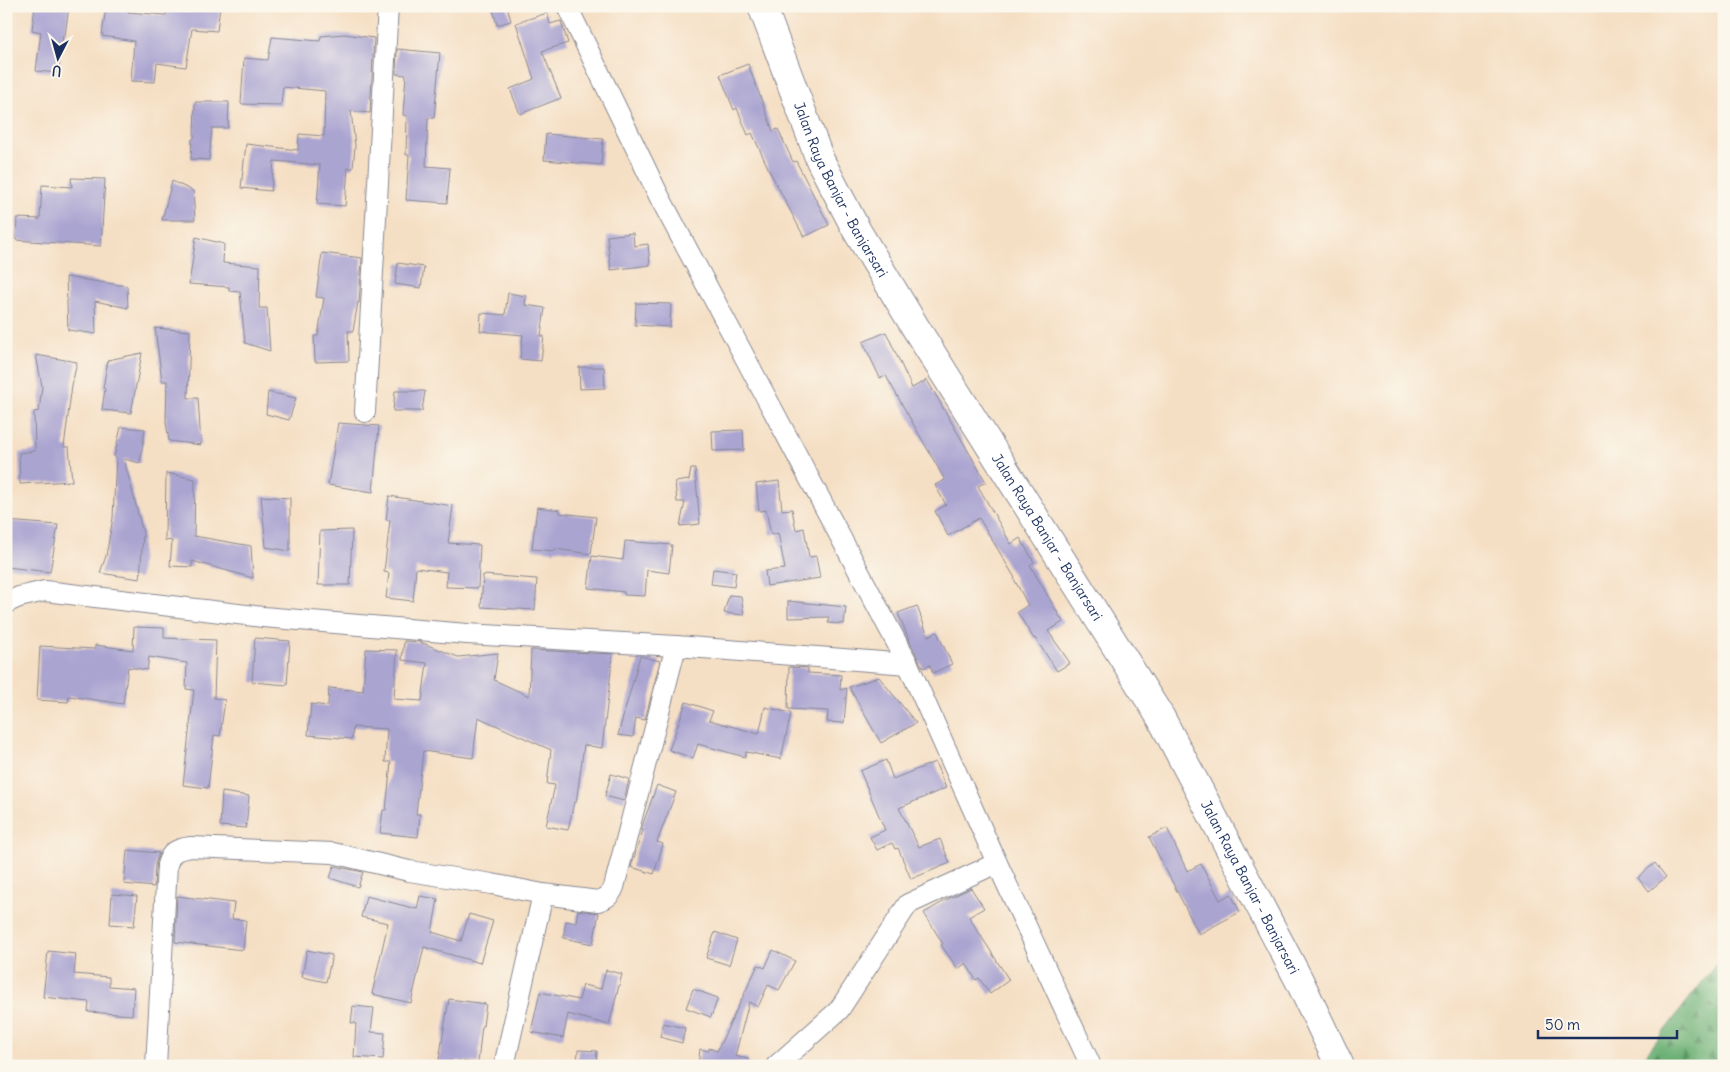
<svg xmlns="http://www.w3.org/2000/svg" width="1730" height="1072" font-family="Delius,sans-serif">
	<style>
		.forest { fill: url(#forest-firs); stroke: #447069 }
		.building { fill: #aaa4d1 }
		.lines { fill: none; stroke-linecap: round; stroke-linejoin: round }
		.minor-casing { stroke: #888791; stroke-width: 22 }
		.trunk-casing { stroke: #888791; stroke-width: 30 }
		.minor { stroke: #fff; stroke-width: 20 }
		.trunk { stroke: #fff; stroke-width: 28 }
		.labels { text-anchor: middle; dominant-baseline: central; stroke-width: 5; stroke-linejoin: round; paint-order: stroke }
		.street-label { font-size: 14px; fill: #1b2f5e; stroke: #fbf7ec }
	</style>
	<defs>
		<pattern id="forest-firs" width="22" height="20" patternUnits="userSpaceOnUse" patternTransform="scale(1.25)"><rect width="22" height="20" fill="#6cb074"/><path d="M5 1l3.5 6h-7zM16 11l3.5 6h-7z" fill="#589062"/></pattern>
	</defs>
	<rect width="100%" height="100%" fill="#fbf7ec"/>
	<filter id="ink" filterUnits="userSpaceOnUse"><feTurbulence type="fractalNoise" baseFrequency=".02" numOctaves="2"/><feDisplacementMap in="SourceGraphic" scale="10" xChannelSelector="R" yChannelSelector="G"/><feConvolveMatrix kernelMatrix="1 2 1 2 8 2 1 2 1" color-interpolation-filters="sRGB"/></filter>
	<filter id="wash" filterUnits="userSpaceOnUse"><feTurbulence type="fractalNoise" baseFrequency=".0096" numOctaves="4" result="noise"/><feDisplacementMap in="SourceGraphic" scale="20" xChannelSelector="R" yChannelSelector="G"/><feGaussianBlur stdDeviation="1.12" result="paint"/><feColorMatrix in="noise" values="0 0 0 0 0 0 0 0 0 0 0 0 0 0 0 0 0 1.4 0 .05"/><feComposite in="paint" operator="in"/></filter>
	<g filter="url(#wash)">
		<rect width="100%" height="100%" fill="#f5dfc4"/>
		<path class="forest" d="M 1724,954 L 1724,1066 L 1637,1066 Z"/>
		<g id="blocks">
			<g class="building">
				<path d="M 35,6 L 69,6 L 65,35 L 63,35 L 58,73 L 36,71 L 41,32 L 32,30 Z"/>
				<path d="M 106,6 L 130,6 L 128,12 L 166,15 L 167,6 L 220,6 L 217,31 L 192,29 L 186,67 L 157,63 L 155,82 L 131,81 L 134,41 L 102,36 Z"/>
				<path d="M 492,6 L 507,6 L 511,21 L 497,25 Z"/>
				<path d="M 547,13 L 550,24 L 561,21 L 568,43 L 542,51 L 561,98 L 520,114 L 510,89 L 534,79 L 516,23 Z"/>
				<path d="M 344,34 L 374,38 L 370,113 L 351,111 L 355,146 L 353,168 L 348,168 L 345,206 L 317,204 L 320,165 L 274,161 L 271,191 L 241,188 L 246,144 L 298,150 L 299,134 L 324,136 L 325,91 L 283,87 L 281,105 L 241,104 L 244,58 L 268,60 L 272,37 L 320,41 L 321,36 Z"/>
				<path d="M 397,49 L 440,53 L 434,118 L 428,118 L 426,166 L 450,168 L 447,203 L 406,200 L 409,155 L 406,155 L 407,116 L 403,115 L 406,75 L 396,74 Z"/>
				<path d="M 748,64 L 773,131 L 778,129 L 793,162 L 796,161 L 829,225 L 804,237 L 769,170 L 752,133 L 748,135 L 737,108 L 734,110 L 720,75 Z"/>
				<path d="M 195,102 L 229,102 L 228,128 L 212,128 L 209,160 L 191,159 L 192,139 L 194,139 Z"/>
				<path d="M 546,134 L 603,139 L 601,165 L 544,160 Z"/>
				<path d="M 71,178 L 105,179 L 101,246 L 16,240 L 17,218 L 40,219 L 42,185 L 72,187 Z"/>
				<path d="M 172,181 L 193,191 L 195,220 L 162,220 Z"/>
				<path d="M 633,233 L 634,246 L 648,244 L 650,265 L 611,270 L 607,236 Z"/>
				<path d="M 196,237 L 224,244 L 223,263 L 260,266 L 259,308 L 267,308 L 270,351 L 245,343 L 240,292 L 229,291 L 229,287 L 189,284 Z"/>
				<path d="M 322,253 L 362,258 L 359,303 L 358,302 L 353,331 L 348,331 L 349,361 L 315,362 L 314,336 L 318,336 L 324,298 L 316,297 Z"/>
				<path d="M 398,263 L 424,267 L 421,288 L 395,284 Z"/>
				<path d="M 66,277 L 127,286 L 128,308 L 95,301 L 96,334 L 68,330 Z"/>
				<path d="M 508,293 L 526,296 L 525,305 L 545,308 L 541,336 L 544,336 L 541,361 L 520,359 L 523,335 L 480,331 L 481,313 L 505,315 Z"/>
				<path d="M 636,303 L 671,304 L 670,327 L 635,325 Z"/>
				<path d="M 155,328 L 190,331 L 188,398 L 198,398 L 201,445 L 169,441 L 166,422 L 167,381 L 162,381 Z"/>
				<path d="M 886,332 L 912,388 L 927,380 L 986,482 L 978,486 L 1011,544 L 1020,538 L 1034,562 L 1030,565 L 1063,622 L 1048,631 L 1070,663 L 1057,671 L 1035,638 L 1034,639 L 1017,612 L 1028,605 L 1014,579 L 1015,578 L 979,518 L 948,536 L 935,511 L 946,505 L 935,485 L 945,480 L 886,376 L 880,378 L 863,342 Z"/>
				<path d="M 142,353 L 131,413 L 102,410 L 105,389 L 103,388 L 108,360 Z"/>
				<path d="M 36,355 L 77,362 L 72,385 L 64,447 L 69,447 L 72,481 L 20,484 L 19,453 L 35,451 L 34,412 L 39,411 L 42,386 Z"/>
				<path d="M 579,367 L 604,367 L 605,388 L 580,389 Z"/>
				<path d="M 395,391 L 425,391 L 422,411 L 393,411 Z"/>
				<path d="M 268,392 L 296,398 L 289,420 L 266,414 Z"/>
				<path d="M 338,423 L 379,426 L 373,492 L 328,485 Z"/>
				<path d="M 121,427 L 145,429 L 140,463 L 124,459 L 143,533 L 140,579 L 100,573 L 106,556 L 113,518 L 116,458 L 114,457 Z"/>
				<path d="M 743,430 L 744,450 L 713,451 L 712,431 Z"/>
				<path d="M 691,469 L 695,469 L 700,524 L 680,526 L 685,502 L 677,502 L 675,482 L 689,480 Z"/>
				<path d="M 166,473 L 195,479 L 194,536 L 251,546 L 253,578 L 192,561 L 192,567 L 170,566 L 172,541 L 165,540 Z"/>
				<path d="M 779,481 L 782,510 L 792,509 L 796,530 L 804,528 L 809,557 L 816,556 L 820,578 L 767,586 L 765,571 L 785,569 L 778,533 L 771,535 L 766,510 L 759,511 L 756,484 Z"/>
				<path d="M 261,496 L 290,498 L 290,551 L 266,547 Z"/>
				<path d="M 389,496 L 453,506 L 448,543 L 480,545 L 478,588 L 446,587 L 447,572 L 416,568 L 413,601 L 386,598 L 389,573 L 384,572 L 390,520 L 386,520 Z"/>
				<path d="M 537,507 L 560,510 L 560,513 L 596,517 L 591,554 L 555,549 L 555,551 L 532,549 Z"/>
				<path d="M 6,521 L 58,525 L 50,572 L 6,567 Z"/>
				<path d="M 352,530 L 350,585 L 318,585 L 320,531 Z"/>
				<path d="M 625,541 L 672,545 L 669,573 L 647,570 L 645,596 L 624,595 L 624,592 L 588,588 L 592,556 L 623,560 Z"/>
				<path d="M 713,569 L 736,572 L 734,587 L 711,584 Z"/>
				<path d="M 483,575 L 537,579 L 535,610 L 481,607 Z"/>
				<path d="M 729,595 L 741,596 L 744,615 L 724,613 Z"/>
				<path d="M 788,601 L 846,607 L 844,624 L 828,623 L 829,617 L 788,618 Z"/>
				<path d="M 917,606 L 928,636 L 937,632 L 952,664 L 933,673 L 930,665 L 923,668 L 909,640 L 898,613 Z"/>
				<path d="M 134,627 L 164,628 L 164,638 L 216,640 L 214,698 L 225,700 L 220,736 L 214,735 L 208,788 L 183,785 L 194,690 L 186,689 L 187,663 L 149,657 L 147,670 L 128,667 L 123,704 L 69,696 L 68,702 L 37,700 L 40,646 L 95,649 L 95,645 L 133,650 Z"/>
				<path d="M 255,638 L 290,641 L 287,685 L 252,682 Z"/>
				<path d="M 404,641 L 420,642 L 458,657 L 498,653 L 494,680 L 529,696 L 531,650 L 613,654 L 602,748 L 584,745 L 576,803 L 574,802 L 568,830 L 546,826 L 555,785 L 547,784 L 551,750 L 478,717 L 473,758 L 423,751 L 416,814 L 420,814 L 418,837 L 380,833 L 383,810 L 386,810 L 391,762 L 385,762 L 387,729 L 353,727 L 352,739 L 308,735 L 311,704 L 328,706 L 329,688 L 363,691 L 366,649 L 397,650 L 394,699 L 422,701 L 427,663 L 402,660 Z"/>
				<path d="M 640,656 L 660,661 L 645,720 L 636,718 L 633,737 L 618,735 Z"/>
				<path d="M 789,667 L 808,668 L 808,673 L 841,675 L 840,690 L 847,688 L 844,723 L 827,722 L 828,711 L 788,709 Z"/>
				<path d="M 879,677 L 916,723 L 881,743 L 849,687 Z"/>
				<path d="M 686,702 L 713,711 L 709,720 L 759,734 L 765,707 L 791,713 L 781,759 L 746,752 L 745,757 L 698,744 L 693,758 L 669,750 Z"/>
				<path d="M 886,760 L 893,779 L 935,762 L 946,788 L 899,808 L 919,847 L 940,839 L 950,863 L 911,879 L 898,848 L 895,849 L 892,843 L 877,850 L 870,837 L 885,830 L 860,771 Z"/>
				<path d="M 611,774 L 629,779 L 624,801 L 605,796 Z"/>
				<path d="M 657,785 L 676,792 L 657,842 L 663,844 L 654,874 L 631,867 L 643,830 L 641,829 Z"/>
				<path d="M 222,792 L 249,796 L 246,828 L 220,826 Z"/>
				<path d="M 1167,828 L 1187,871 L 1201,864 L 1220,900 L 1231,894 L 1240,912 L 1199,934 L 1149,837 Z"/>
				<path d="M 127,850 L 159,853 L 155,864 L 154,887 L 124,884 Z"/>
				<path d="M 1655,863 L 1666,877 L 1649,891 L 1638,877 Z"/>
				<path d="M 334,866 L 363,872 L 358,887 L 330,878 Z"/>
				<path d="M 971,888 L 984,908 L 969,917 L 1009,980 L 990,994 L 979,978 L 976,980 L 966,963 L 958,969 L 941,945 L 943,944 L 924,913 L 948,899 Z"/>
				<path d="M 112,894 L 137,896 L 134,926 L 110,924 Z"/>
				<path d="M 177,896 L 234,903 L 232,919 L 246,920 L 243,950 L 175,942 Z"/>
				<path d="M 366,896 L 417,909 L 420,896 L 438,899 L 432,932 L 461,941 L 469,914 L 493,921 L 480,963 L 424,947 L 411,1003 L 372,994 L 388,923 L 361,917 Z"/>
				<path d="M 578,910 L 599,913 L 593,944 L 563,938 L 566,921 L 576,923 Z"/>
				<path d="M 715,932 L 737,940 L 729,965 L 706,958 Z"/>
				<path d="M 307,950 L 332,955 L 326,982 L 302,977 Z"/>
				<path d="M 773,950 L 795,961 L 779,990 L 768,985 L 758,1007 L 749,1002 L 735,1056 L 748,1059 L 748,1063 L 753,1066 L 698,1066 L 700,1049 L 709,1051 L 709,1048 L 717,1051 L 758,965 L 765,968 Z"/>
				<path d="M 48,951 L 76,954 L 74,974 L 109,977 L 109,986 L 134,988 L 132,1015 L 88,1012 L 89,1002 L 43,997 Z"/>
				<path d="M 606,970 L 622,974 L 609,1025 L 568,1014 L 563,1038 L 531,1032 L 540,992 L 579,1000 L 583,985 L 601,989 Z"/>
				<path d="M 693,989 L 718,998 L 711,1017 L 686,1008 Z"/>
				<path d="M 449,999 L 486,1004 L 483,1026 L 482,1025 L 478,1063 L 457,1061 L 457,1066 L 438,1066 Z"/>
				<path d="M 353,1006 L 374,1008 L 371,1032 L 385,1033 L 383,1059 L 354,1057 L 356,1023 L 351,1023 Z"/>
				<path d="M 663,1023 L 685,1028 L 682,1043 L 660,1037 Z"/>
				<path d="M 578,1050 L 597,1051 L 596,1066 L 577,1066 Z"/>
			</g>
		</g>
	</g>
	<g filter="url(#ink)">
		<use href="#blocks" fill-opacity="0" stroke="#888791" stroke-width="1"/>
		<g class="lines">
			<g class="minor-casing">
				<g id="minor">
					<path d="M 567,6 L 659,196 L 908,664 L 997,863 L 1091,1066"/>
					<path d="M 365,412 L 388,6"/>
					<path d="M 6,603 L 19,597 L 45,591 L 263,617 L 467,634 L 676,646 L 908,664"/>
					<path d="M 156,1066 L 167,865 C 171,851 177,849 191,847 L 333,853 L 409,871 L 492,884 L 543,894 L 598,901 C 607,898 611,895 614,887 L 676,646"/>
					<path d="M 504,1066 L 543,894"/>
					<path d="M 776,1066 L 839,1010 L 908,904 L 997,863"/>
				</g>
			</g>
			<g class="trunk-casing">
				<g id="trunk">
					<path id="s1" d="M 762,6 L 820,160 L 857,231 L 917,330 L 1161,718 L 1299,980 L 1340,1066"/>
				</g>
			</g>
			<use href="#minor" class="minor"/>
			<use href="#trunk" class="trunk"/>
		</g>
	</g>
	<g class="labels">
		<g class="street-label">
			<text stroke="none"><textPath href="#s1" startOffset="200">Jalan Raya Banjar - Banjarsari</textPath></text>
			<text stroke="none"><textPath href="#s1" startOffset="605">Jalan Raya Banjar - Banjarsari</textPath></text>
			<text stroke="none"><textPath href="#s1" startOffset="1010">Jalan Raya Banjar - Banjarsari</textPath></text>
		</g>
	</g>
	<rect width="1730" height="1072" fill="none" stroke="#fbf7ec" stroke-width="25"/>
	<g transform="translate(58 58) rotate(186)" stroke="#fbf7ec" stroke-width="4" paint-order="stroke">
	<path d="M0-4L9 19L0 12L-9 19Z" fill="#1b2f5e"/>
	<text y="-8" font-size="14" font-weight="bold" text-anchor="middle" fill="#1b2f5e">U</text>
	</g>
	<path d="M1538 1030v8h139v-8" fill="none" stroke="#1b2f5e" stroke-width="2.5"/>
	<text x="1545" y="1030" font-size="15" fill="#1b2f5e" stroke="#fbf7ec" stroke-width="4" paint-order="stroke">50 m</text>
</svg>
